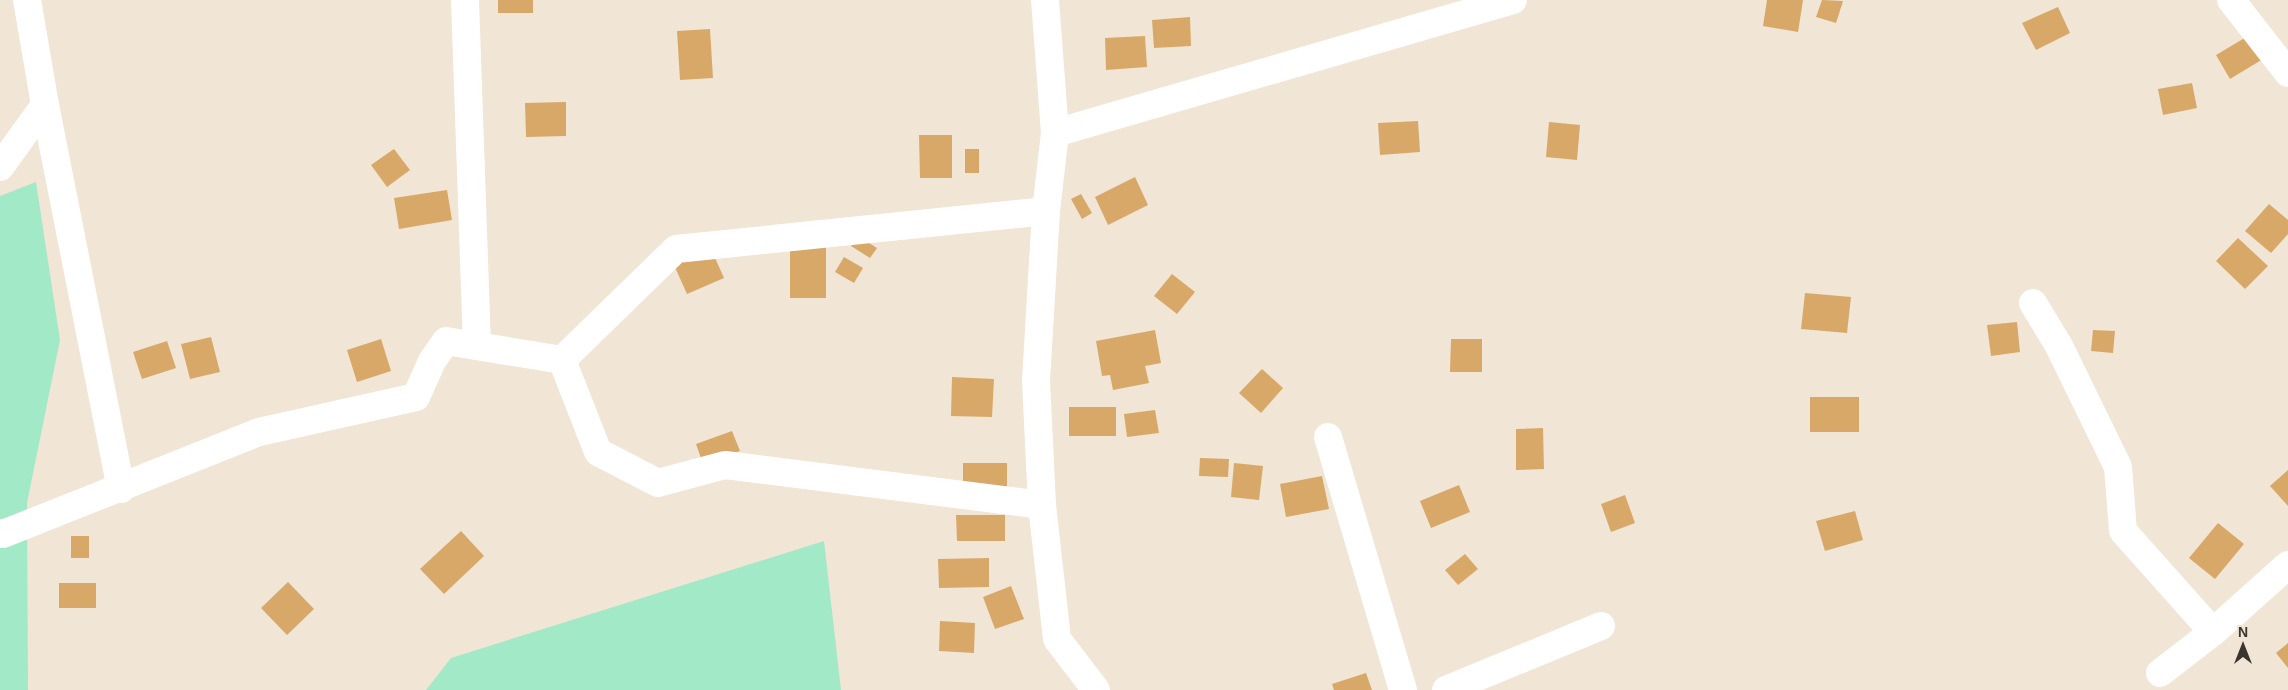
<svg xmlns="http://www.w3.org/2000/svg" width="2288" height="690" font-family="Helvetica,sans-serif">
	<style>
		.green { fill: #a2e9c8 }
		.building { fill: #d8a869 }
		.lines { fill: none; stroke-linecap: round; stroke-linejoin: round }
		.minor { stroke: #fff; stroke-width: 28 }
	</style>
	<rect width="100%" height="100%" fill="#f1e5d5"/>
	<g class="green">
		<path d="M 36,182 L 60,340 L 27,503 L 28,690 L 0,690 L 0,196 Z"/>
		<path d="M 824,541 L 841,690 L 426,690 L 451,658 Z"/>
	</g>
	<g class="building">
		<rect x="498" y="0" width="35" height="13"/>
		<path d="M 1767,0 L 1803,0 L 1798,32 L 1763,26 Z"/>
		<path d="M 1822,0 L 1843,1 L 1836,23 L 1816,17 Z"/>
		<path d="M 2058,7 L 2070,33 L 2036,50 L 2022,23 Z"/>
		<path d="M 1190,17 L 1191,46 L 1154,48 L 1152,20 Z"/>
		<path d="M 710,29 L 713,78 L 680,80 L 677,31 Z"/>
		<path d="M 1145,36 L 1147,67 L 1106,70 L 1105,38 Z"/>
		<path d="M 2248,36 L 2263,59 L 2230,79 L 2216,55 Z"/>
		<path d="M 2192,83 L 2197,108 L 2163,115 L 2158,89 Z"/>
		<path d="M 566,102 L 566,136 L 526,137 L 525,103 Z"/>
		<path d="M 1418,121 L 1420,152 L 1380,155 L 1378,123 Z"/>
		<path d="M 1549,122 L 1580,125 L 1577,160 L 1546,157 Z"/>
		<path d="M 919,135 L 952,135 L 952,178 L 920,178 Z"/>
		<path d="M 394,149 L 410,170 L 387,187 L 371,165 Z"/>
		<rect x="965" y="149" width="14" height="24"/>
		<path d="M 1135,177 L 1148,205 L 1108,225 L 1095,197 Z"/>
		<path d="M 447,190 L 452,220 L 399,229 L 394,198 Z"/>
		<path d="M 1081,194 L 1092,213 L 1082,219 L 1071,199 Z"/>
		<path d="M 2269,204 L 2288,220 L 2288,234 L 2271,253 L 2245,231 Z"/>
		<path d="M 858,236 L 877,248 L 870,258 L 851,246 Z"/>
		<path d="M 2238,238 L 2268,266 L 2245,289 L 2216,261 Z"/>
		<path d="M 826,242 L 826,298 L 790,298 L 790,243 Z"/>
		<path d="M 711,249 L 724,278 L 687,294 L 674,265 Z"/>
		<path d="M 844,257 L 863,268 L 854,283 L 835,272 Z"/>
		<path d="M 1172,274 L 1195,292 L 1177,314 L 1154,296 Z"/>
		<path d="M 1805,293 L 1851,297 L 1847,333 L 1801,329 Z"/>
		<path d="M 2017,322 L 2020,352 L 1991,356 L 1987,325 Z"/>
		<path d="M 1155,330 L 1161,363 L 1145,366 L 1149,383 L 1113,390 L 1110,375 L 1102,376 L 1096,341 Z"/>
		<path d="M 2093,330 L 2115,331 L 2113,353 L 2091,351 Z"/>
		<path d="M 211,337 L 220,372 L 190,379 L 181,344 Z"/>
		<path d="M 381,339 L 391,371 L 357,382 L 347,350 Z"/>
		<path d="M 1451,339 L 1482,339 L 1482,372 L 1450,372 Z"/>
		<path d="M 167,341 L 176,368 L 142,379 L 133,352 Z"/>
		<path d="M 1262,369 L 1283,388 L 1261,413 L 1239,393 Z"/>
		<path d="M 952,377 L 994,379 L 992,417 L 951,416 Z"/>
		<rect x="1810" y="397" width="49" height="35"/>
		<rect x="1069" y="407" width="47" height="29"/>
		<path d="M 1155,410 L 1159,433 L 1127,437 L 1124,414 Z"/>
		<path d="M 1543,428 L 1544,469 L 1516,470 L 1516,429 Z"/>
		<path d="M 732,431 L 740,451 L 703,464 L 696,444 Z"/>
		<path d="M 1200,458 L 1229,459 L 1228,477 L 1199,476 Z"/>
		<rect x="963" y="463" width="44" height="29"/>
		<path d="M 1234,463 L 1263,466 L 1259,500 L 1231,497 Z"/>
		<path d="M 2288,470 L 2288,506 L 2270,486 Z"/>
		<path d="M 1322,476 L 1329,509 L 1286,517 L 1280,484 Z"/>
		<path d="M 1459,485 L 1470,512 L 1431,528 L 1420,501 Z"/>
		<path d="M 1625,495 L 1635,523 L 1611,532 L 1601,504 Z"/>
		<path d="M 1855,511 L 1863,540 L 1825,551 L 1816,521 Z"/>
		<path d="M 956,515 L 1005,515 L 1005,541 L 957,541 Z"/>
		<path d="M 2218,523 L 2244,544 L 2215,579 L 2189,558 Z"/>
		<path d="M 461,531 L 484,556 L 444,594 L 420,569 Z"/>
		<rect x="71" y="536" width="18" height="22"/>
		<path d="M 1465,554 L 1478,569 L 1458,585 L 1445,570 Z"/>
		<path d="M 989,558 L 989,587 L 939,588 L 938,559 Z"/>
		<path d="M 288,582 L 314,609 L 287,635 L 261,608 Z"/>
		<rect x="59" y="583" width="37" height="25"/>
		<path d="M 1011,586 L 1024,619 L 995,629 L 983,597 Z"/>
		<path d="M 940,621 L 975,623 L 974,653 L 939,651 Z"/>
		<path d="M 2288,643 L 2288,668 L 2276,653 Z"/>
		<path d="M 1366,673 L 1372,690 L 1334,690 L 1332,684 Z"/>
	</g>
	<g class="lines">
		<g class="minor">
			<path d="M 27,0 L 45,105 L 121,489"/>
			<path d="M 465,0 L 477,346"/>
			<path d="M 1045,0 L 1055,133 L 1046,211 L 1036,381 L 1042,505 L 1057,639 L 1096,690"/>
			<path d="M 2231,0 L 2288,73"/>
			<path d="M 1055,133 L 1513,0"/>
			<path d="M 0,167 L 45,105"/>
			<path d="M 2033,303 L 2059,346 L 2118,467 L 2123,531 L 2213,632"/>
			<path d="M 562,360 L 598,452 L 658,483 L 725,465 L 1042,505"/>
			<path d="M 1328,437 L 1403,690"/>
			<path d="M 0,533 L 3,534 L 259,432 L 416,397 L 432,361 L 446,341 L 562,360 L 676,249 L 1046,211"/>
			<path d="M 2160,673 L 2213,632 L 2288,565"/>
			<path d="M 1446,690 L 1601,626"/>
		</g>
	</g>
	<g transform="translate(2243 645)" stroke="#f1e5d5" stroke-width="4" paint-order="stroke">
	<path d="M0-4L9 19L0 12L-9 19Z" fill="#3a352f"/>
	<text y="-8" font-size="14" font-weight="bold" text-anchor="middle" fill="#3a352f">N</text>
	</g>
</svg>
